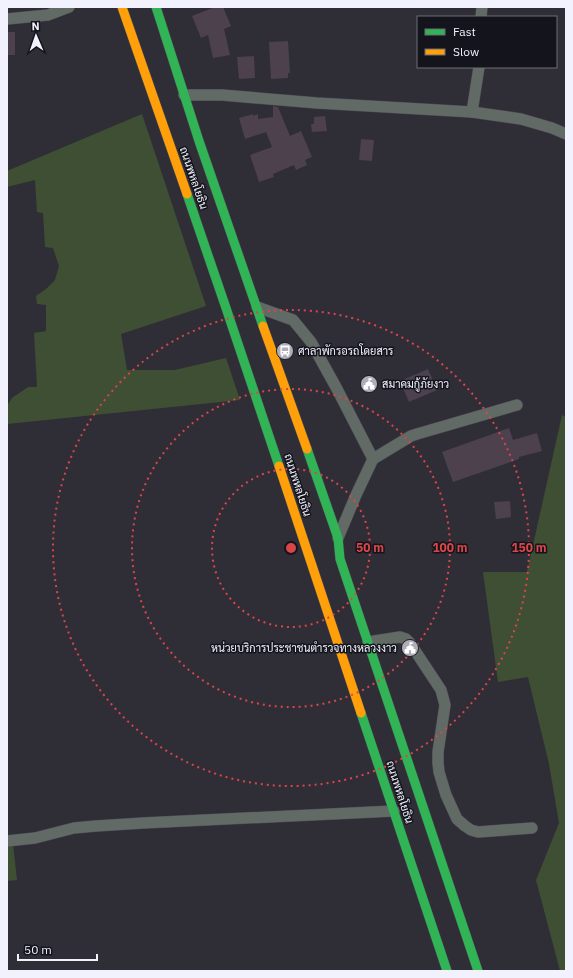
<svg xmlns="http://www.w3.org/2000/svg" width="573" height="978" font-family="'IBM Plex Sans',Sarabun,sans-serif">
	<style>
		.green { fill: #3f4f34 }
		.building { fill: #4c414d }
		.lines { fill: none; stroke-linecap: round; stroke-linejoin: round }
		.street-casing { stroke: #4b4a52; stroke-width: 12 }
		.fast-casing { stroke: #4b4a52; stroke-width: 10 }
		.slow-casing { stroke: #4b4a52; stroke-width: 10 }
		.street { stroke: #626a66; stroke-width: 11 }
		.fast { stroke: #30b455; stroke-width: 9 }
		.slow { stroke: #ff9f0a; stroke-width: 9 }
		.ring { fill: none; stroke: #da4648; stroke-width: 2; stroke-dasharray: 2 4 }
		.labels { text-anchor: middle; dominant-baseline: central; stroke-width: 3; stroke-linejoin: round; paint-order: stroke }
		.street-label { font-size: 11px; fill: #f2f2fe; stroke: #14141c }
		.poi-label { font-size: 11px; fill: #f2f2fe; stroke: #14141c; text-anchor: start }
		.centre { fill: #da4648; stroke: #14141c; stroke-width: 2 }
		.ring-label { font-size: 12px; text-anchor: middle; font-weight: bold; fill: #da4648; stroke: #14141c; stroke-width: 3; stroke-linejoin: round; paint-order: stroke }
	</style>
	<rect width="100%" height="100%" fill="#2f2e37"/>
	<g class="green">
		<path d="M 142,114 L 206,306 L 121,334 L 127,370 L 175,370 L 226,358 L 240,400 L 7,424 L 7,406 L 12,398 L 28,387 L 37,387 L 34,333 L 46,331 L 46,305 L 37,304 L 36,296 L 46,289 L 55,280 L 59,266 L 53,248 L 45,247 L 43,213 L 37,212 L 35,180 L 7,187 L 7,171 Z"/>
		<path d="M 562,415 L 566,417 L 566,971 L 560,971 L 536,880 L 559,823 L 549,764 L 528,677 L 498,682 L 483,572 L 527,572 Z"/>
		<path d="M 13,844 L 17,880 L 7,881 L 7,845 Z"/>
	</g>
	<g class="building">
		<path d="M 215,7 L 223,7 L 231,26 L 224,29 L 230,55 L 213,58 L 208,35 L 201,38 L 192,16 Z"/>
		<rect x="7" y="32" width="8" height="23"/>
		<path d="M 288,41 L 290,73 L 288,73 L 288,78 L 271,79 L 269,42 Z"/>
		<path d="M 254,56 L 255,78 L 239,79 L 237,57 Z"/>
		<path d="M 273,106 L 278,107 L 290,136 L 301,131 L 312,157 L 305,160 L 307,165 L 296,170 L 294,165 L 273,174 L 274,177 L 259,182 L 250,155 L 272,147 L 266,132 L 245,139 L 239,118 L 253,114 L 253,116 L 258,114 L 258,119 L 273,117 Z"/>
		<path d="M 325,116 L 327,131 L 312,132 L 311,124 L 314,124 L 314,117 Z"/>
		<path d="M 361,139 L 374,140 L 372,161 L 359,160 Z"/>
		<path d="M 428,369 L 437,390 L 409,402 L 400,381 Z"/>
		<path d="M 509,428 L 513,440 L 537,433 L 542,451 L 519,457 L 519,459 L 453,482 L 442,452 Z"/>
		<path d="M 510,501 L 511,517 L 496,519 L 494,502 Z"/>
	</g>
	<g class="lines">
		<g class="street-casing">
			<g id="street">
				<path d="M 481,17 L 482,7"/>
				<path d="M 7,19 L 48,15 L 69,7"/>
				<path d="M 184,95 L 222,95 L 317,103 L 472,112 L 521,119 L 552,128 L 566,134"/>
				<path d="M 472,112 L 479,67"/>
				<path d="M 257,307 L 293,320 L 311,342 L 337,389 L 373,459 L 356,495 L 338,538"/>
				<path d="M 373,459 L 411,436 L 417,434 L 517,405"/>
				<path d="M 368,642 L 400,637 L 406,639 L 410,643 L 441,690 L 445,705 L 438,752 L 438,763 L 439,772 L 446,795 L 457,819 L 465,826 L 471,830 L 478,832 L 532,828"/>
				<path d="M 7,841 L 35,838 L 74,828 L 96,826 L 143,823 L 394,811"/>
			</g>
		</g>
		<g class="fast-casing">
			<g id="fast">
				<path d="M 156,7 L 199,141 L 263,326"/>
				<path d="M 187,194 L 226,308 L 279,466"/>
				<path d="M 307,449 L 338,538 L 340,559 L 478,971"/>
				<path d="M 361,713 L 447,971"/>
			</g>
		</g>
		<g class="slow-casing">
			<g id="slow">
				<path d="M 122,7 L 187,194"/>
				<path d="M 263,326 L 307,449"/>
				<path d="M 279,466 L 361,713"/>
			</g>
		</g>
		<use href="#street" class="street"/>
		<use href="#fast" class="fast"/>
		<use href="#slow" class="slow"/>
	</g>
	<g class="ring">
		<circle cx="291" cy="548" r="79"/>
		<circle cx="291" cy="548" r="159"/>
		<circle cx="291" cy="548" r="238"/>
	</g>
	<defs>
		<g id="bus-disc" transform="scale(0.9)"><circle r="9.5" fill="#aeadb8" stroke="#14141c"/><path d="M-5-6H5V4H4V6H2V4H-2V6H-4V4H-5ZM-3.5-4V0h7V-4ZM-3.5 1.2v1.5H-2V1.2ZM2 1.2v1.5H3.5V1.2Z" fill="#fff"/></g>
		<g id="civic-disc" transform="scale(0.9)"><circle r="9.5" fill="#aeadb8" stroke="#14141c"/><path d="M-.6-6.5H3V-4.5H.6V-3L4-1V1h2V6H-6V1h2V-1L-.6-3ZM-1.2 2.5V6h2.4V2.5Z" fill="#fff"/></g>
	</defs>
	<g fill-rule="evenodd">
		<use href="#bus-disc" x="285" y="351"/>
		<use href="#civic-disc" x="369" y="384"/>
		<use href="#civic-disc" x="410" y="648"/>
	</g>
	<g class="labels">
		<g class="street-label">
			<text transform="translate(194 178) rotate(71)">ถนนพหลโยธิน</text>
			<text transform="translate(298 485) rotate(72)">ถนนพหลโยธิน</text>
			<text transform="translate(400 792) rotate(72)">ถนนพหลโยธิน</text>
		</g>
		<g class="poi-label">
			<text x="298" y="351">ศาลาพักรอรถโดยสาร</text>
			<text x="382" y="384">สมาคมกู้ภัยงาว</text>
			<text x="397" y="648" text-anchor="end">หน่วยบริการประชาชนตำรวจทางหลวงงาว</text>
		</g>
	</g>
	<circle cx="291" cy="548" r="6" class="centre"/>
	<g class="ring-label">
		<text x="370" y="552">50 m</text>
		<text x="450" y="552">100 m</text>
		<text x="529" y="552">150 m</text>
	</g>
	<rect width="573" height="978" fill="none" stroke="#f2f2fe" stroke-width="16"/>
	<rect x="417" y="16" width="140" height="52" fill="#14141c" stroke="#6d6d76"/>
	<rect x="425" y="29" width="20" height="6" fill="#30b455" stroke="#6d6d76"/>
	<text x="453" y="36" font-size="12" fill="#f2f2fe">Fast</text>
	<rect x="425" y="49" width="20" height="6" fill="#ff9f0a" stroke="#6d6d76"/>
	<text x="453" y="56" font-size="12" fill="#f2f2fe">Slow</text>
	<g transform="translate(36 36) rotate(358)" stroke="#14141c" stroke-width="3" paint-order="stroke">
	<path d="M0-3L7 15L0 10L-7 15Z" fill="#f2f2fe"/>
	<text y="-6" font-size="11" font-weight="bold" text-anchor="middle" fill="#f2f2fe">N</text>
	</g>
	<path d="M18 954v6h79v-6" fill="none" stroke="#f2f2fe" stroke-width="2"/>
	<text x="24" y="954" font-size="12" fill="#f2f2fe" stroke="#14141c" stroke-width="3" paint-order="stroke">50 m</text>
</svg>
